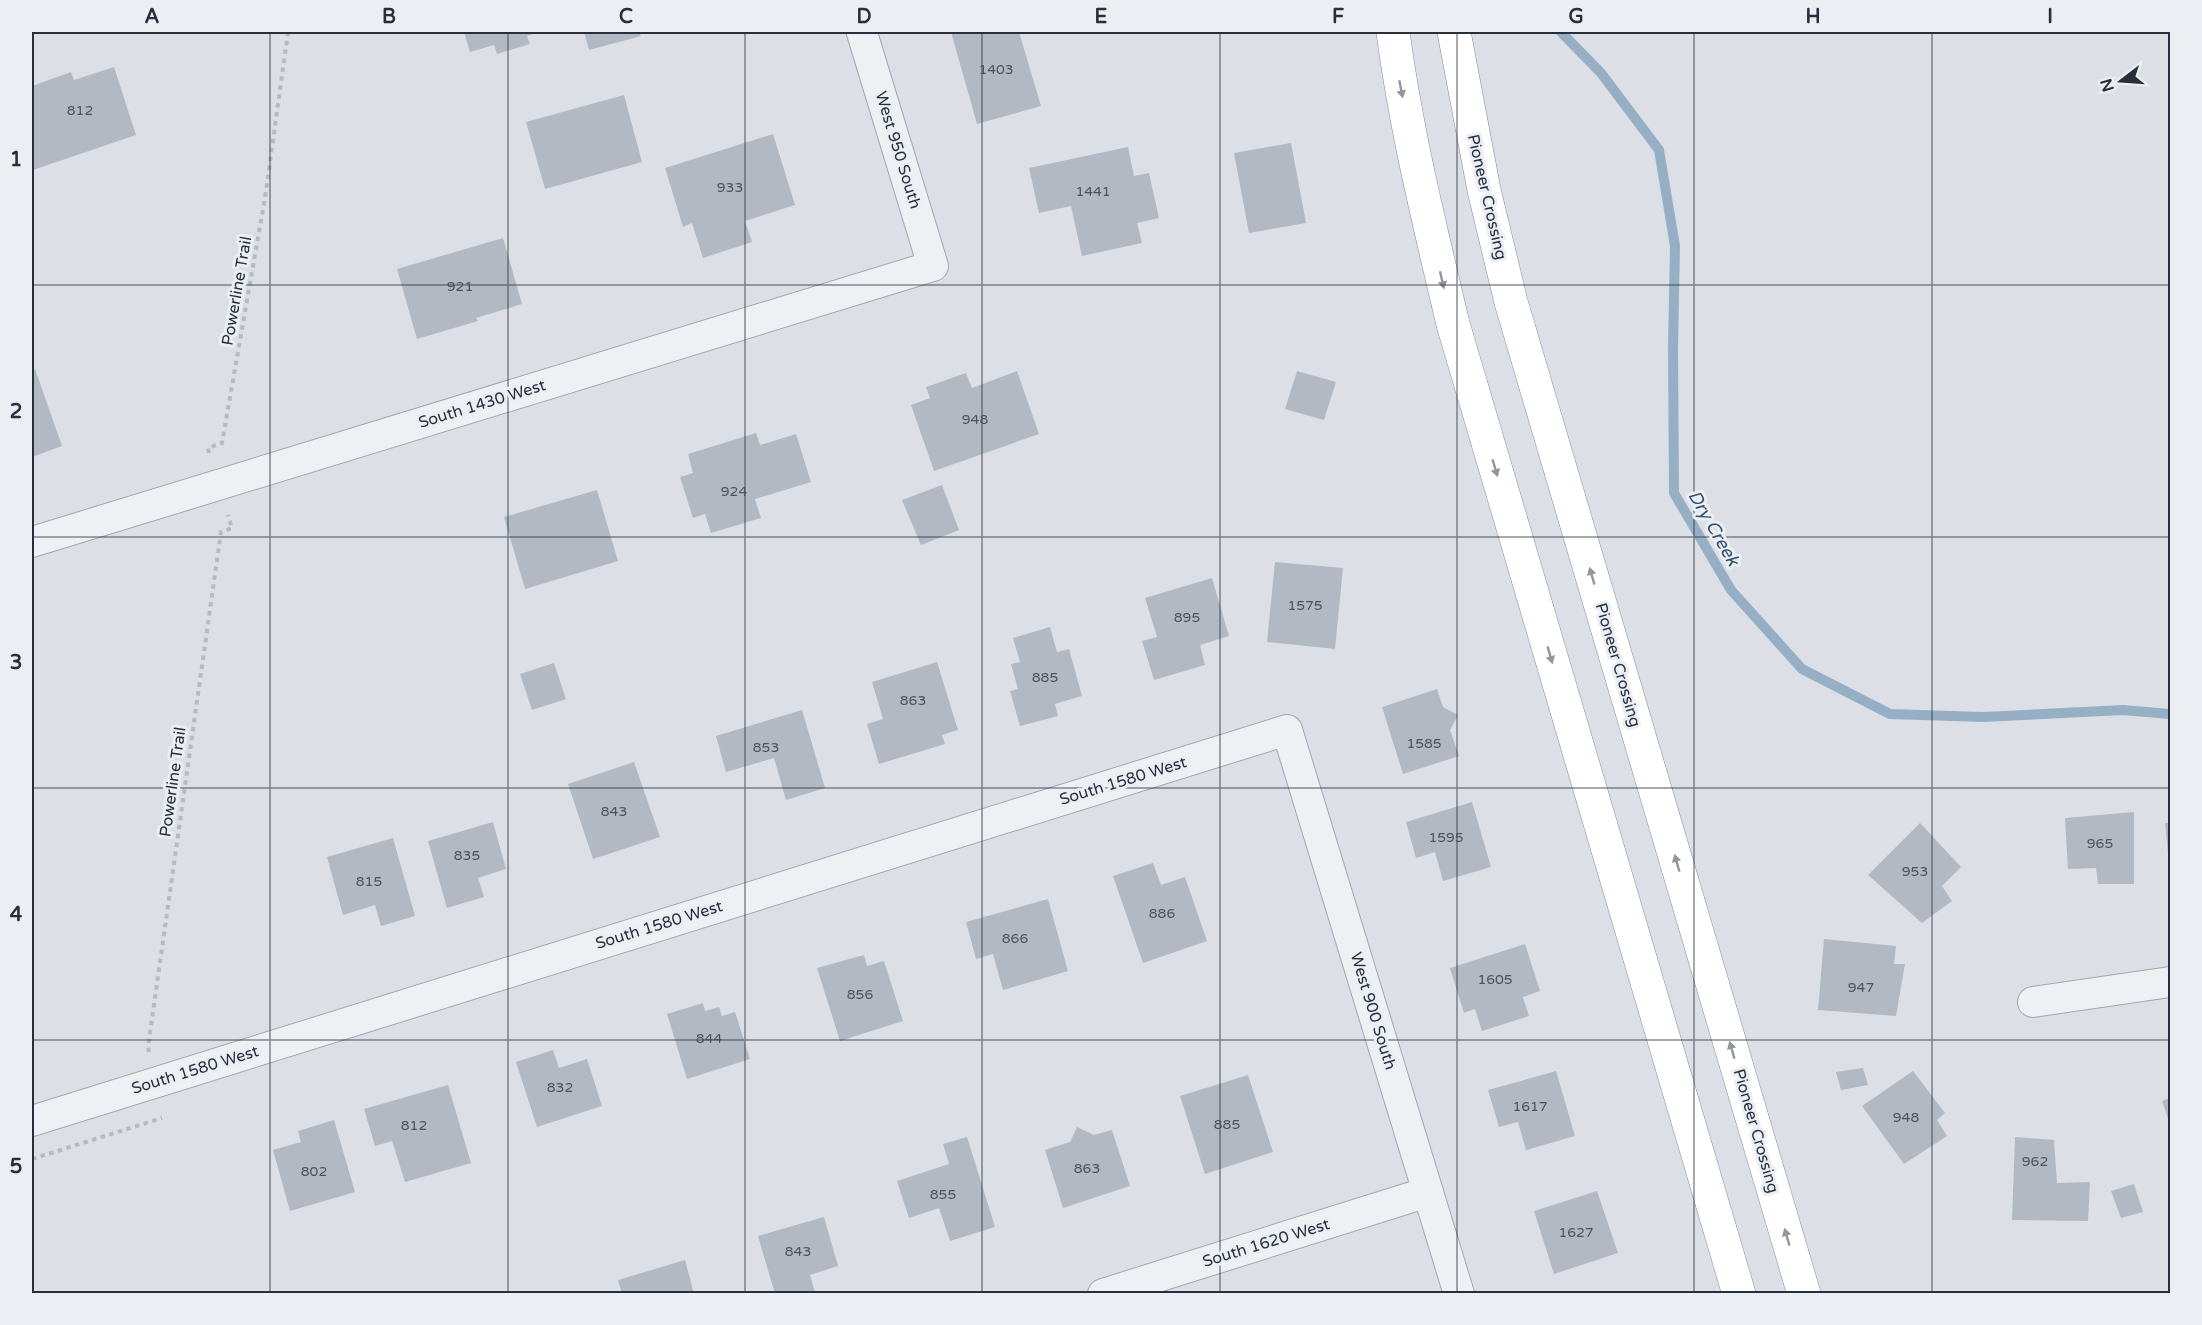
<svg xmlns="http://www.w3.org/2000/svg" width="2202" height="1325" font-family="'Varela Round',sans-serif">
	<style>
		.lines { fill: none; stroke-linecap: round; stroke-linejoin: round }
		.stream { stroke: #97afc5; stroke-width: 10 }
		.building { fill: #b3b9c2 }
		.street-casing { stroke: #a2a7af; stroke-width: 32 }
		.highway-casing { stroke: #848e9c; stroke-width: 34 }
		.path { stroke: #b6bbc0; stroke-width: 4; stroke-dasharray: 4.5 4.5; stroke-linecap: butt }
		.street { stroke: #eef1f4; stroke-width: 30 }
		.highway { stroke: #fff; stroke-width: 33 }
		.oneway { fill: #92979d }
		.grid { fill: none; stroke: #262f3b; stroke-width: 1.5; stroke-opacity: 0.55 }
		.labels { text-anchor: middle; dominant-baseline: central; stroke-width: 6; stroke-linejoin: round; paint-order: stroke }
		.number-label { font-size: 14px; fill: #49525d }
		.street-label { font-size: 16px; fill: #262f3b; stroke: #ebeff4 }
		.water-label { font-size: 18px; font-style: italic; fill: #324e6e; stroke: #ebeff4 }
		.neatline { fill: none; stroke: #262f3b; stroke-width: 2 }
		.grid-label { font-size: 20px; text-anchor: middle; font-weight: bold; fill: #262f3b }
	</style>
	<rect width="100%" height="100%" fill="#dce0e6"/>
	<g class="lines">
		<path class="stream" d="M 1561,32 L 1601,73 L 1659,150 L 1675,246 L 1673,348 L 1674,493 L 1731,590 L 1802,669 L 1890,714 L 1983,717 L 2123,710 L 2170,714"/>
	</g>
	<g class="building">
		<path d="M 464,32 L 540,32 L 527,36 L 530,44 L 497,54 L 494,45 L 470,52 Z"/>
		<path d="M 584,32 L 639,32 L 641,36 L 589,50 Z"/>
		<path d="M 951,32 L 1019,32 L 1041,106 L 977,124 Z"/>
		<path d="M 114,67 L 136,135 L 33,170 L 32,164 L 32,86 L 71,72 L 74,80 Z"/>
		<path d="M 624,95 L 642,162 L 545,189 L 526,122 Z"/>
		<path d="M 773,134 L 795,205 L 745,221 L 752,242 L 703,258 L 692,223 L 683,227 L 665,168 Z"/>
		<path d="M 1291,143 L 1306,223 L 1249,233 L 1234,153 Z"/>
		<path d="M 1128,147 L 1134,176 L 1149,173 L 1159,218 L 1137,223 L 1142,243 L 1082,256 L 1071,206 L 1039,213 L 1029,168 Z"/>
		<path d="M 503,238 L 522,304 L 476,318 L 478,321 L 417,339 L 397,269 Z"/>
		<path d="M 35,369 L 62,446 L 32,457 L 32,371 Z"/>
		<path d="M 1017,371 L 1039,434 L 934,471 L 911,405 L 930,398 L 926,387 L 966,373 L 972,388 Z"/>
		<path d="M 1297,371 L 1336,382 L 1324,420 L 1285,409 Z"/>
		<path d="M 756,433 L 760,445 L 796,434 L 811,482 L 755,499 L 761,518 L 711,533 L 705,514 L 693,518 L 680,477 L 693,473 L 688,454 Z"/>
		<path d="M 942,485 L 959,530 L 921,545 L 902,500 Z"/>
		<path d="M 597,490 L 618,561 L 525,589 L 504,517 Z"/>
		<path d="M 1275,562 L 1343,568 L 1335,649 L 1267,642 Z"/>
		<path d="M 1212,578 L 1229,636 L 1200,645 L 1205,665 L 1154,680 L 1142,641 L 1157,637 L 1145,598 Z"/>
		<path d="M 1050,627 L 1057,652 L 1069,649 L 1082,696 L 1055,704 L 1058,716 L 1020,726 L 1010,691 L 1018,689 L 1011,664 L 1020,662 L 1013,638 Z"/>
		<path d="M 937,662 L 958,730 L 942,735 L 945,744 L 879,764 L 867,724 L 883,719 L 872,682 Z"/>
		<path d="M 554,663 L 566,699 L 532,710 L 520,674 Z"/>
		<path d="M 1437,689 L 1443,707 L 1458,715 L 1450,730 L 1459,756 L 1403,774 L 1382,707 Z"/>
		<path d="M 802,710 L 825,788 L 786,800 L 774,758 L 726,772 L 716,736 Z"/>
		<path d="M 634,762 L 660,837 L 593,859 L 568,784 Z"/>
		<path d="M 1472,802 L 1491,867 L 1443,881 L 1435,852 L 1416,858 L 1406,822 Z"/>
		<path d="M 2134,812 L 2134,884 L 2098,884 L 2096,868 L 2068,869 L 2065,818 Z"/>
		<path d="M 493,822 L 506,869 L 478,878 L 484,897 L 447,908 L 428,841 Z"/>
		<path d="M 1920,823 L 1961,867 L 1942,886 L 1952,901 L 1922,923 L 1868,875 Z"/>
		<path d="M 2165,823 L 2170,823 L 2170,862 L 2169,862 Z"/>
		<path d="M 393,838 L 415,916 L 381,926 L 375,905 L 343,915 L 327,857 Z"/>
		<path d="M 1153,863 L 1161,885 L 1185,877 L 1207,941 L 1143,963 L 1113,876 Z"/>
		<path d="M 1048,899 L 1068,971 L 1003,990 L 993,954 L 976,959 L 966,922 Z"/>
		<path d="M 1824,939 L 1896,946 L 1894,964 L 1905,964 L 1896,1016 L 1818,1010 Z"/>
		<path d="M 1525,944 L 1540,991 L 1523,997 L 1529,1016 L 1482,1031 L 1475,1009 L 1464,1013 L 1450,968 Z"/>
		<path d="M 864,955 L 867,966 L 884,961 L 903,1021 L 840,1041 L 817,968 Z"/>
		<path d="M 703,1003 L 705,1011 L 719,1007 L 722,1016 L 735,1012 L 750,1059 L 687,1079 L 667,1014 Z"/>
		<path d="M 553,1050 L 559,1068 L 587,1059 L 602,1106 L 537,1127 L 516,1062 Z"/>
		<path d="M 1863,1068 L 1868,1085 L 1841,1090 L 1836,1072 Z"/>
		<path d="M 1556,1071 L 1575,1136 L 1526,1150 L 1518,1122 L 1499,1127 L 1488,1090 Z"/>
		<path d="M 1913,1071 L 1945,1113 L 1937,1120 L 1947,1136 L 1904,1164 L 1862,1106 Z"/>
		<path d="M 1248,1075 L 1273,1152 L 1205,1174 L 1180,1096 Z"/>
		<path d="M 448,1085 L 471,1163 L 405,1182 L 392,1141 L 375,1146 L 364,1109 Z"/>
		<path d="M 2170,1098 L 2170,1124 L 2162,1101 Z"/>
		<path d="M 334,1120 L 355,1192 L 290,1211 L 273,1150 L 301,1142 L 298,1131 Z"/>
		<path d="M 1077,1127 L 1094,1135 L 1112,1130 L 1130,1186 L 1063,1208 L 1045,1150 L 1070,1142 Z"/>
		<path d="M 967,1137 L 995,1227 L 950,1241 L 939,1208 L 909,1218 L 897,1181 L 949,1164 L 943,1144 Z"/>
		<path d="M 2015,1137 L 2054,1140 L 2057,1183 L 2090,1182 L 2088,1221 L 2012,1220 Z"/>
		<path d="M 2134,1184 L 2143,1212 L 2121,1218 L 2111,1191 Z"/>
		<path d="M 1597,1191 L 1618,1253 L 1554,1274 L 1534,1211 Z"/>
		<path d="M 824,1217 L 838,1266 L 810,1275 L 815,1293 L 775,1294 L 758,1236 Z"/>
		<path d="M 685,1260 L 694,1294 L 622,1294 L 618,1280 Z"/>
	</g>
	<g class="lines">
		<g class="street-casing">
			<g id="street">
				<path d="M 32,542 L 933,266 L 862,33"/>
				<path d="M 2033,1002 L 2170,982"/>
				<path d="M 32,1121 L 1287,730 L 1459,1294"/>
				<path d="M 1103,1294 L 1428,1192"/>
			</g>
		</g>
		<g class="highway-casing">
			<g id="highway">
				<path d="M 1393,32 C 1406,130 1430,227 1453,324 L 1739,1294"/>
				<path d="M 1454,32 L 1484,190 L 1511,302 L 1804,1294"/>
			</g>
		</g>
		<g class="path">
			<path d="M 209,453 L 208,448 L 222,443 L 265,198 L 288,32"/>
			<path d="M 149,1052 L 148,1047 L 221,532 L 232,528 L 228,515"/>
			<path d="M 32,1159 L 162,1118"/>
		</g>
		<use href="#street" class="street"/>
		<use href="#highway" class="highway"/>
	</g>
	<defs><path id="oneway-solid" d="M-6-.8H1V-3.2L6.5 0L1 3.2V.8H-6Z" transform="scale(1.5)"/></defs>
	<g class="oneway">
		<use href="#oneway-solid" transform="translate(1401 89) rotate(79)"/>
		<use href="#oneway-solid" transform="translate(1442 280) rotate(77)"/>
		<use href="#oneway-solid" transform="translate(1495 468) rotate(74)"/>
		<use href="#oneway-solid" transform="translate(1592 576) rotate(-106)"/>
		<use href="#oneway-solid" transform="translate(1550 655) rotate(74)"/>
		<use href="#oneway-solid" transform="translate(1677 863) rotate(-106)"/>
		<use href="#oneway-solid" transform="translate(1732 1050) rotate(-106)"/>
		<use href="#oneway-solid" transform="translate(1787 1237) rotate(-106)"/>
	</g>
	<path class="grid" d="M 270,32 L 270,1294M 508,32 L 508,1294M 745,32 L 745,1294M 982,32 L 982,1294M 1220,32 L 1220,1294M 1457,32 L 1457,1294M 1694,32 L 1694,1294M 1932,32 L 1932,1294M 32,285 L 2170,285M 32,537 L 2170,537M 32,788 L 2170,788M 32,1040 L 2170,1040"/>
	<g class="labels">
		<g class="number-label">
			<text x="996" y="69">1403</text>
			<text x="80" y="110">812</text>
			<text x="730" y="187">933</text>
			<text x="1093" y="191">1441</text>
			<text x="460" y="286">921</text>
			<text x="975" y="419">948</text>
			<text x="734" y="491">924</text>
			<text x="1305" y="605">1575</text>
			<text x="1187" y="617">895</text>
			<text x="1045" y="677">885</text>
			<text x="913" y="700">863</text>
			<text x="1424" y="743">1585</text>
			<text x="766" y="747">853</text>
			<text x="614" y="811">843</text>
			<text x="1446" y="837">1595</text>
			<text x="2100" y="843">965</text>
			<text x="467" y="855">835</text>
			<text x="1915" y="871">953</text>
			<text x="369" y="881">815</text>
			<text x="1162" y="913">886</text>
			<text x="1015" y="938">866</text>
			<text x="1495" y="979">1605</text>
			<text x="1861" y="987">947</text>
			<text x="860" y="994">856</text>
			<text x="709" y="1038">844</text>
			<text x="560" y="1087">832</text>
			<text x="1530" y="1106">1617</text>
			<text x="1906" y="1117">948</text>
			<text x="1227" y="1124">885</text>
			<text x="414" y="1125">812</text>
			<text x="2035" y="1161">962</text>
			<text x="1087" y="1168">863</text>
			<text x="314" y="1171">802</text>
			<text x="943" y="1194">855</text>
			<text x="1576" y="1232">1627</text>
			<text x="798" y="1251">843</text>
		</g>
		<g class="street-label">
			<text transform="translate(898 150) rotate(73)">West 950 South</text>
			<text transform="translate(1487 197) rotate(77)">Pioneer Crossing</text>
			<text transform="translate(237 291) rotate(-80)">Powerline Trail</text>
			<text transform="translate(482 404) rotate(-17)">South 1430 West</text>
			<text transform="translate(1618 665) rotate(74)">Pioneer Crossing</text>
			<text transform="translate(1123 781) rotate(-17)">South 1580 West</text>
			<text transform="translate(173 782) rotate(-82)">Powerline Trail</text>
			<text transform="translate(659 925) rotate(-17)">South 1580 West</text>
			<text transform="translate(1373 1011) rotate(73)">West 900 South</text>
			<text transform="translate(195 1070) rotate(-17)">South 1580 West</text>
			<text transform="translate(1756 1131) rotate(74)">Pioneer Crossing</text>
			<text transform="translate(1266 1243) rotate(-17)">South 1620 West</text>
		</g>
		<g class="water-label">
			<text transform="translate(1714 528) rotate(60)">Dry Creek</text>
		</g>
	</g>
	<rect width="2202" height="1325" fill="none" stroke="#ebeff4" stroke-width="66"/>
	<g transform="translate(2121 81) rotate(253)" stroke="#ebeff4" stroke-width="4.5" paint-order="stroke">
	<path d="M0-4.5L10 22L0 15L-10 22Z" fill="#262f3b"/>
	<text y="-9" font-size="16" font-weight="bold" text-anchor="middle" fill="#262f3b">N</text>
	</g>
	<rect x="33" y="33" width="2136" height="1259" class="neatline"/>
	<g class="grid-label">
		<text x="152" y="23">A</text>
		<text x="389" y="23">B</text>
		<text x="626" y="23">C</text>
		<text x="864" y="23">D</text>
		<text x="1101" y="23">E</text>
		<text x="1338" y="23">F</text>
		<text x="1576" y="23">G</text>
		<text x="1813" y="23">H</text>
		<text x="2050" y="23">I</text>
		<text x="16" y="166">1</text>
		<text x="16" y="418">2</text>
		<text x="16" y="669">3</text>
		<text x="16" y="921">4</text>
		<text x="16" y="1173">5</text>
	</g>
</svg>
